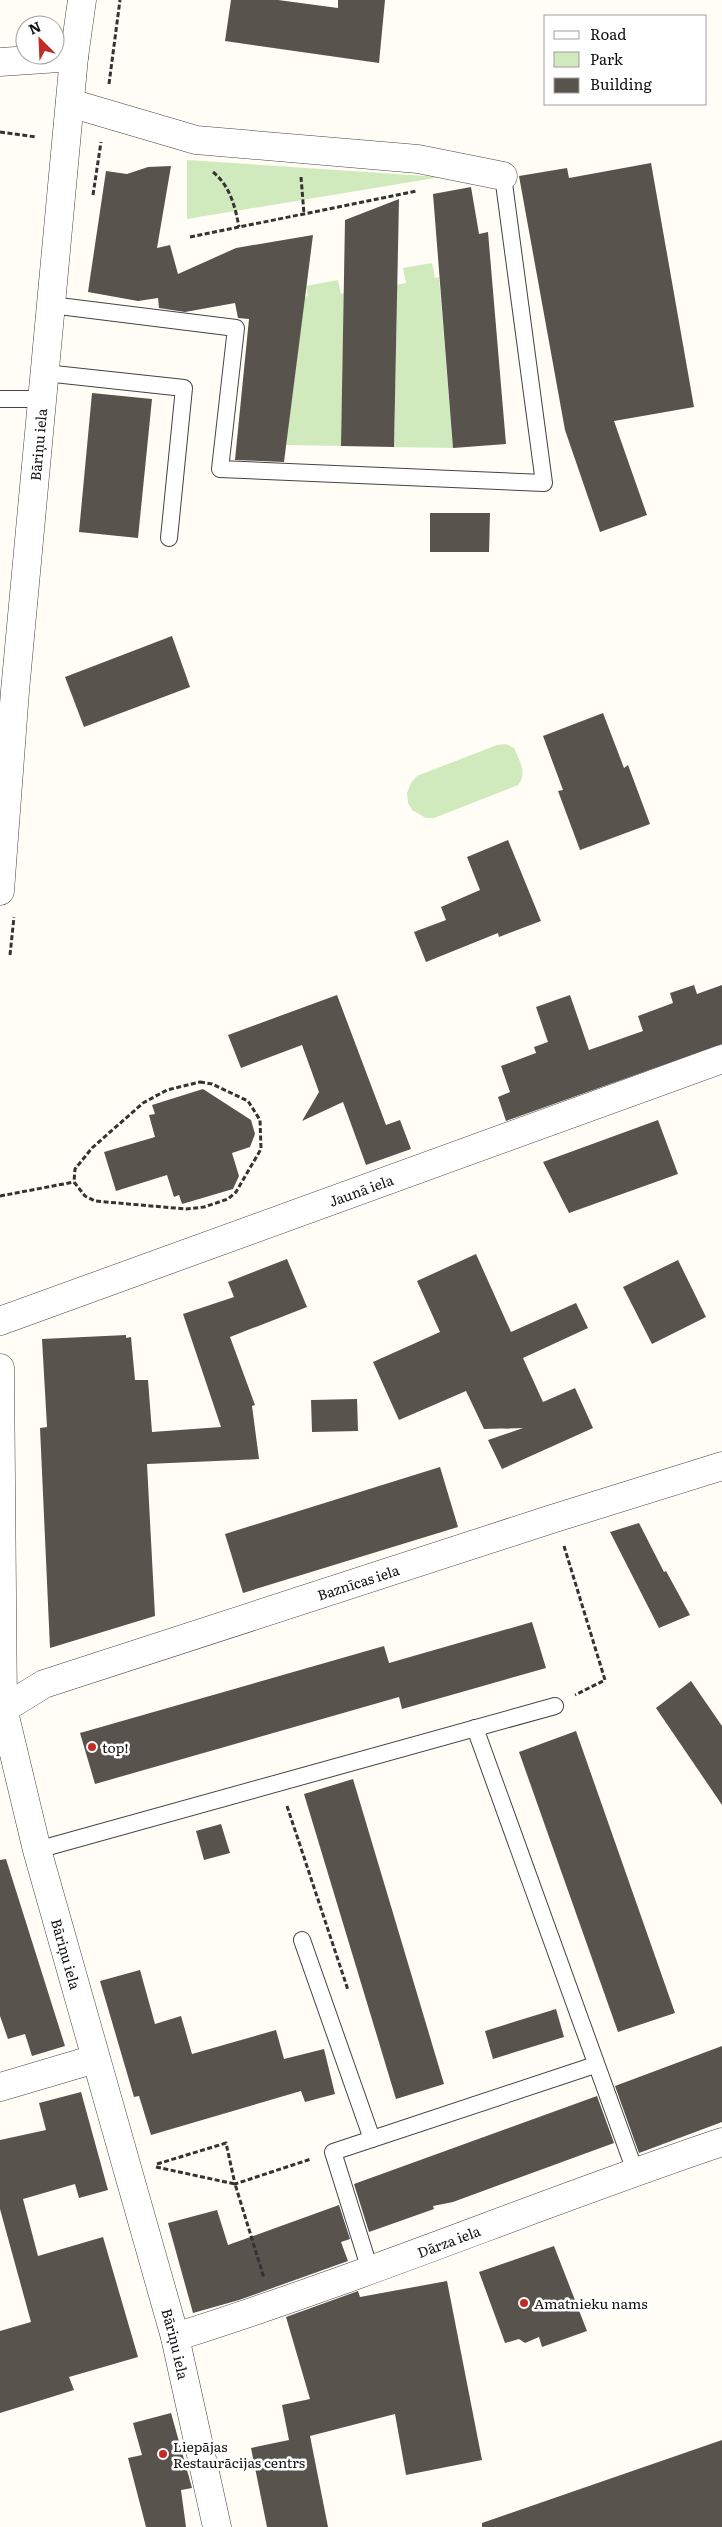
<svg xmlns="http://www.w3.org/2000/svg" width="722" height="2527" font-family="Literata,serif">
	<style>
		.green { fill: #d1eabd }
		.building { fill: #59534d }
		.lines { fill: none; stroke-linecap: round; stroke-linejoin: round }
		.lane-casing { stroke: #444; stroke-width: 18 }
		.street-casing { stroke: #444; stroke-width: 29 }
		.path { stroke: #333; stroke-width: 3; stroke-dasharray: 5 2.5; stroke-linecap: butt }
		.lane { stroke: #fff; stroke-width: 16 }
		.street { stroke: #fff; stroke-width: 28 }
		.poi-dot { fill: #c12c29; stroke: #fff; stroke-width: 2 }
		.labels { text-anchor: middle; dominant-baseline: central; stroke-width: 5; stroke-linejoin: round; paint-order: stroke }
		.street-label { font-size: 14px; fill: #111; stroke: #fff }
		.poi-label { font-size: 14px; fill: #111; stroke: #fff; text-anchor: start }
	</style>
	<rect width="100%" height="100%" fill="#fffdf5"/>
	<g class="green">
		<path d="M 187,160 L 441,177 L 187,219 Z"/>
		<path d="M 432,263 L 435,278 L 439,277 L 453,448 L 394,447 L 397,294 L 395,285 L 406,283 L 403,268 Z"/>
		<path d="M 338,280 L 341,294 L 344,293 L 341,446 L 286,445 L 301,297 L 308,296 L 306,286 Z"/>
		<path d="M 506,744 L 514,748 C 519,760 528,773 518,785 L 434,818 L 426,818 L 412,810 L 408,803 L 407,793 L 411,783 L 417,776 L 497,745 Z"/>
	</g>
	<g class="building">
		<path d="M 231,0 L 278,0 L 338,8 L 338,0 L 385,0 L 379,63 L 225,41 Z"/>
		<path d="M 651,163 L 694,407 L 614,421 L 647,515 L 600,532 L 565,430 L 519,176 L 567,168 L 569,178 Z"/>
		<path d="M 171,166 L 157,248 L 170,245 L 178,274 L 236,248 L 313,235 L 284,462 L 235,460 L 249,319 L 238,318 L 235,303 L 185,312 L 159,308 L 158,298 L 138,301 L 88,292 L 106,171 L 127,174 L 148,167 Z"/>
		<path d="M 471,187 L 479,234 L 488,232 L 506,444 L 453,448 L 433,194 Z"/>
		<path d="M 399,199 L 394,447 L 341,446 L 345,220 Z"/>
		<path d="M 92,393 L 152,399 L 138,538 L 79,532 Z"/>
		<path d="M 430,513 L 490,513 L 489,552 L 430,552 Z"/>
		<path d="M 172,636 L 190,687 L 84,727 L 65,677 Z"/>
		<path d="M 603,713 L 624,768 L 628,765 L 650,824 L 580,850 L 558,791 L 563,790 L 543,736 Z"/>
		<path d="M 508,840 L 541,921 L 499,937 L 498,933 L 426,962 L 414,932 L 446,920 L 441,907 L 480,890 L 467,857 Z"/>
		<path d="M 694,985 L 697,994 L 722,985 L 722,1044 L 506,1121 L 498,1097 L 510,1092 L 501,1066 L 536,1053 L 534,1047 L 548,1042 L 536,1007 L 570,995 L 589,1050 L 643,1031 L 638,1016 L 673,1003 L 670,993 Z"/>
		<path d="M 337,995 L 386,1125 L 400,1120 L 411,1149 L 366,1165 L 343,1102 L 302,1121 L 319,1092 L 302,1045 L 241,1068 L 228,1035 Z"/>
		<path d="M 203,1089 L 251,1120 L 255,1134 L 250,1147 L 232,1153 L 239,1176 L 233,1189 L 182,1204 L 179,1195 L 174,1197 L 167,1175 L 116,1191 L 104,1152 L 155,1137 L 149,1115 L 155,1114 L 152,1105 Z"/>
		<path d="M 658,1120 L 678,1174 L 569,1213 L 543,1162 Z"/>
		<path d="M 476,1254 L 511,1332 L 576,1303 L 588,1328 L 523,1358 L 543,1402 L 575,1388 L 593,1428 L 502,1469 L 488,1440 L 523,1428 L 484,1429 L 466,1391 L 399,1420 L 373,1362 L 440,1332 L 417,1281 Z"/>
		<path d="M 287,1259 L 307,1307 L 230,1337 L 255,1405 L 252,1406 L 259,1459 L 147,1464 L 155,1616 L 50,1648 L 40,1428 L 47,1427 L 42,1339 L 126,1335 L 126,1338 L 131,1337 L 135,1380 L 148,1380 L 152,1432 L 221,1427 L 183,1314 L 234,1297 L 228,1282 Z"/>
		<path d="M 678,1260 L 706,1317 L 652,1344 L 623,1287 Z"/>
		<path d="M 357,1399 L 358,1431 L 312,1432 L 311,1400 Z"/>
		<path d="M 440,1467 L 458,1527 L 243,1593 L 225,1534 Z"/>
		<path d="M 639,1523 L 664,1572 L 666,1571 L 690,1615 L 659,1628 L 610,1532 Z"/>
		<path d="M 532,1622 L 546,1668 L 402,1709 L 399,1697 L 95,1784 L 80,1733 L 384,1646 L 389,1663 Z"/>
		<path d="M 691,1681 L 722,1726 L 722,1805 L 656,1708 Z"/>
		<path d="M 576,1731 L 675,2013 L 618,2032 L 519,1752 Z"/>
		<path d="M 353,1779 L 444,2084 L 396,2099 L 304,1794 Z"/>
		<path d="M 221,1824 L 230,1853 L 204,1860 L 196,1831 Z"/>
		<path d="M 6,1859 L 65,2046 L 32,2056 L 25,2034 L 8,2039 L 0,2016 L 0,1860 Z"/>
		<path d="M 140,1970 L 155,2024 L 181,2016 L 192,2054 L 276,2030 L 284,2059 L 324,2049 L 335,2094 L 305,2102 L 301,2091 L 151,2135 L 139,2096 L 134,2097 L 100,1981 Z"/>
		<path d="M 556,2009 L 564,2037 L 493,2059 L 485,2031 Z"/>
		<path d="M 722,2046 L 722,2122 L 639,2153 L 615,2086 Z"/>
		<path d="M 81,2092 L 108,2190 L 79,2198 L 75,2184 L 23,2199 L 38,2256 L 103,2237 L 138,2357 L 69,2377 L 74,2390 L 0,2413 L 0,2331 L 31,2322 L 0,2209 L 0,2140 L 46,2130 L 39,2103 Z"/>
		<path d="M 597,2096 L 614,2143 L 453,2202 L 433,2206 L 434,2209 L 369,2232 L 354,2184 Z"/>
		<path d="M 339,2205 L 350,2239 L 341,2242 L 348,2261 L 239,2300 L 193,2313 L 168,2223 L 217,2210 L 228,2245 Z"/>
		<path d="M 554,2246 L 587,2331 L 542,2347 L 539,2337 L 525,2343 L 519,2339 L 505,2343 L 479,2272 Z"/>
		<path d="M 447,2281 L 482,2460 L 406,2475 L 395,2414 L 310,2436 L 328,2527 L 267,2527 L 251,2448 L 289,2440 L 282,2405 L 310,2399 L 286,2317 L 358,2291 L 360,2297 Z"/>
		<path d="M 171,2413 L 192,2488 L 181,2490 L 186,2527 L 146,2527 L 128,2458 L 142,2455 L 133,2423 Z"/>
		<path d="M 722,2440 L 722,2527 L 482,2527 L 482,2523 Z"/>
	</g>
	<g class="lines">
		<g class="lane-casing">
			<g id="lane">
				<path d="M 51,305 L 236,328 L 220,469 L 544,483 L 503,176"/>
				<path d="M 45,373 L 184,388 L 169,538"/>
				<path d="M 0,399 L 43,399"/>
				<path d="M 475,1728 L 635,2171"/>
				<path d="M 37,1850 L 555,1706"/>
				<path d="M 302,1940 L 372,2139"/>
				<path d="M 370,2270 L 333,2152 L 595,2065"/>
			</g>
		</g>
		<g class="street-casing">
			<g id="street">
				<path d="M 0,62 L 74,57"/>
				<path d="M 70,103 L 196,140 L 418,159 L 503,176"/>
				<path id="s1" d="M 0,891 L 15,691 L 74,57 L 82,0"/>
				<path id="s2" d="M 0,1321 L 722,1059"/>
				<path id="s3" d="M 0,1368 L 3,1708 L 37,1850 L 175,2337 L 217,2527"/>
				<path id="s4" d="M 0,1711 L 44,1684 L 555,1518 L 722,1466"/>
				<path d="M 0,2087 L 95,2059"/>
				<path id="s5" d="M 175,2337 C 360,2279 538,2204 722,2142"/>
			</g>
		</g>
		<g class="path">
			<path d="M 109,84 L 120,0"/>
			<path d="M 0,132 L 36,137"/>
			<path d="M 213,172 C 230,186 235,206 239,227"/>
			<path d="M 301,177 L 304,214"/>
			<path d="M 93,195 L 101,142"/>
			<path d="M 190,237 L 417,191"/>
			<path d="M 10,955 L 14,917"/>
			<path d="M 200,1082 L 212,1084 L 248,1101 L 260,1120 L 261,1149 L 236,1192 L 228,1199 L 204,1207 L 186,1209 L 95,1201 L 85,1196 L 74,1182 L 75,1169 L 92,1148 L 143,1103 L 167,1090 Z"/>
			<path d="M 0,1196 L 74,1182"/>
			<path d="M 564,1546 L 605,1680 L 575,1695"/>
			<path d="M 287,1806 L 348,1990"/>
			<path d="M 157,2164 L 226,2143 L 235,2184 L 311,2159"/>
			<path d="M 156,2167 L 235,2184 L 264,2278"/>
		</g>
		<use href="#lane" class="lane"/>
		<use href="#street" class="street"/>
	</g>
	<g class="poi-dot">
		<circle cx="92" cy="1747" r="5"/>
		<circle cx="524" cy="2303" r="5"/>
		<circle cx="163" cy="2454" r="5"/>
	</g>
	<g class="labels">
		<g class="street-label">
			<text stroke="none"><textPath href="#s1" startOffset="448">Bāriņu iela</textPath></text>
			<text stroke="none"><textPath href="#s2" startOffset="384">Jaunā iela</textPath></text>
			<text stroke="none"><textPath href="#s4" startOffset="382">Baznīcas iela</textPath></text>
			<text stroke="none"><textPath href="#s3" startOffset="594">Bāriņu iela</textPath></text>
			<text stroke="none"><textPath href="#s5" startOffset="290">Dārza iela</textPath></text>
			<text stroke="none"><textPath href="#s3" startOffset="999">Bāriņu iela</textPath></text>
		</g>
		<g class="poi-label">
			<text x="102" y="1747">top!</text>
			<text x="534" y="2303">Amatnieku nams</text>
			<text x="173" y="2446">Liepājas<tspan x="173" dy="16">Restaurācijas centrs</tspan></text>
		</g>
	</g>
	<rect x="544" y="15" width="162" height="90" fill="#ffffff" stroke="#a0a0a0"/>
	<rect x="554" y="31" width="25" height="8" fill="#ffffff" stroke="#a0a0a0"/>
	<text x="590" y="40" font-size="15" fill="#111111">Road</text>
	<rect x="554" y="52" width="25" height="15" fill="#d1eabd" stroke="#a0a0a0"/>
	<text x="590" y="65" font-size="15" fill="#111111">Park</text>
	<rect x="554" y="78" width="25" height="15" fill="#59534d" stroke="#a0a0a0"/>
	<text x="590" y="90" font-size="15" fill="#111111">Building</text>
	<g transform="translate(40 40) rotate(336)"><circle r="24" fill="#ffffff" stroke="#a0a0a0"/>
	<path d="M0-4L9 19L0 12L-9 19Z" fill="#c12c29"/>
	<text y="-8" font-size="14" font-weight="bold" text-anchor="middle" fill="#111111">N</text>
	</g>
</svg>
